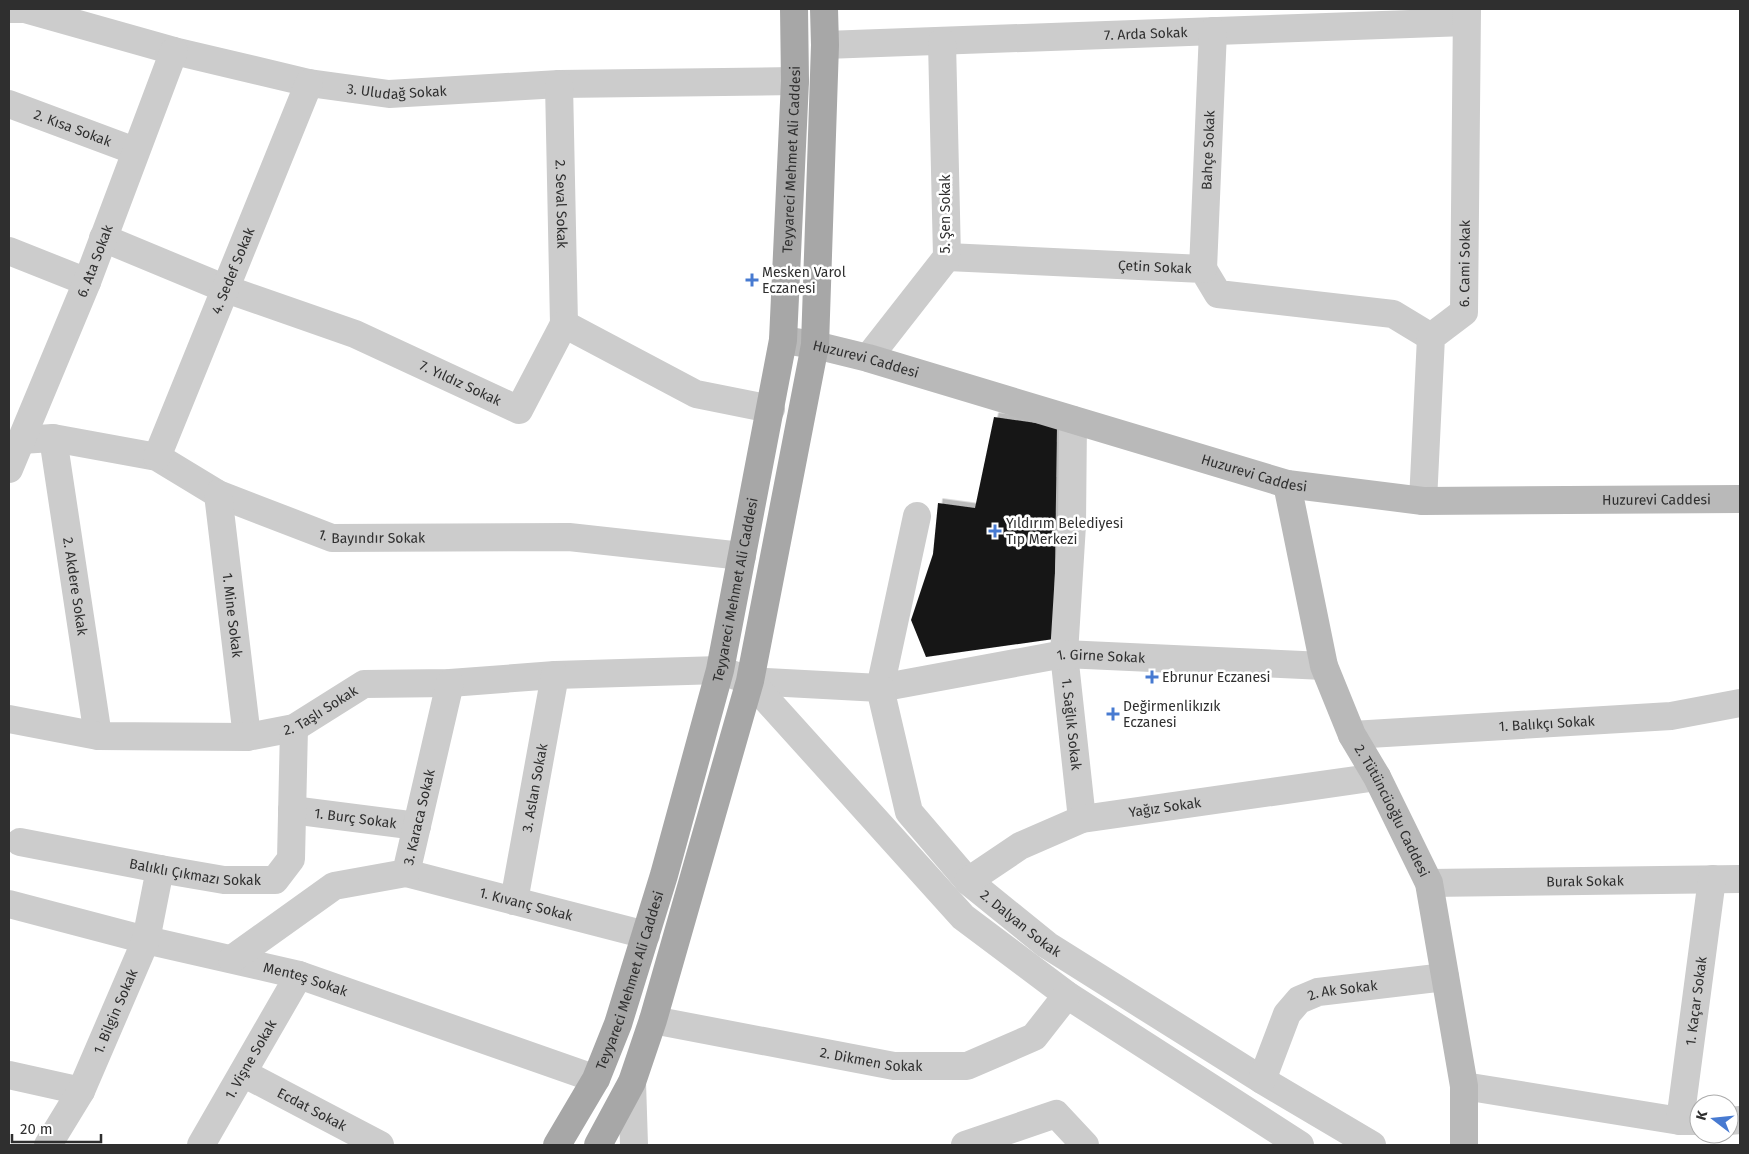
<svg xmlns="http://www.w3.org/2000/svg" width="1749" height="1154" font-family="'Fira Sans',sans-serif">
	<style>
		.building { fill: #161616; filter: url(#shadow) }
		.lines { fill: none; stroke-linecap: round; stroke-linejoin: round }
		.street { stroke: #ccc; stroke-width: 28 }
		.secondary { stroke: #b9b9b9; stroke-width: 28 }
		.primary { stroke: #a7a7a7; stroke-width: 28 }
		.poi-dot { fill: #477ad1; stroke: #fff; stroke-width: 2 }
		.labels { text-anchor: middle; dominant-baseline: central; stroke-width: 5; stroke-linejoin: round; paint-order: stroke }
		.street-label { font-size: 14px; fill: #2f2f2f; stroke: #fff }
		.poi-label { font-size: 14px; fill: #2f2f2f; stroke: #fff; text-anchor: start }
	</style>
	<defs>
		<filter id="shadow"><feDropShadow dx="4.5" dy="-4.5" stdDeviation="0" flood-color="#0004"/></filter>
	</defs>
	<rect width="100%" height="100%" fill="#fff"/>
	<path class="building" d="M 994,417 L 1057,426 L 1054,639 L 926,657 L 911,620 L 933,554 L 938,503 L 975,508 Z"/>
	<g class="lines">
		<g class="street">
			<path id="s1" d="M 9,9 L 25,9 L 174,51 L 309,83 L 389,94 L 559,84 L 795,81"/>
			<path id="s2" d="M 825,45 L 1466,22"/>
			<path id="s3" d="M 559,84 L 564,324"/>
			<path id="s4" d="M 9,104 L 135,151"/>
			<path id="s5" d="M 103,238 L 226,289 L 355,334 L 519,410 L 564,324 L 696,394 L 771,409"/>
			<path d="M 9,251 L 87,282"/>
			<path id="s6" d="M 947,257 L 1203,269 L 1218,294 L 1393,314 L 1431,337"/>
			<path id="s7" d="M 1203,269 L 1213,31"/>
			<path d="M 868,358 L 947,257 L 942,42"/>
			<path id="s8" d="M 1073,420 L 1072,525 L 1064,654 L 1082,819"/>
			<path id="s9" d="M 53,438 L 98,736"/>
			<path id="s10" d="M 21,440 L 53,438 L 157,457 L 218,494 L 332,538 L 569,537 L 742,556"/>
			<path id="s11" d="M 157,457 L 309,83"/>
			<path id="s12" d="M 9,469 L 87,282 L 174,51"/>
			<path id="s13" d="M 218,494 L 247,737"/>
			<path id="s14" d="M 1423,501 L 1431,337 L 1464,312 L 1467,9"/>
			<path id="s15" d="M 917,516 L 880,688 L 1064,654 L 1324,666"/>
			<path id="s16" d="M 750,681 L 880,688 L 909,812 L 968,881 L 1047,945 L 1262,1080 L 1372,1145"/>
			<path id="s17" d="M 9,719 L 98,736 L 247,737 L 294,728 L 364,684 L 450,683 L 555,675 L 720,670 L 750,681 L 963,917 L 1067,995 L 1300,1145"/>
			<path id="s18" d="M 1352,735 L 1671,716 L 1740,703"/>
			<path id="s19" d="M 292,810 L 417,826"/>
			<path id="s20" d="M 20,842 L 160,869 L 224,880 L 275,880 L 291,859 L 294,728"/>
			<path id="s21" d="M 406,873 L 646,935"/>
			<path id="s22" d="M 968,881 L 1020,846 L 1082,819 L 1377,777"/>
			<path id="s23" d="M 1429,883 L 1740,879"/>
			<path id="s24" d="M 514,901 L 555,675"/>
			<path id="s25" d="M 9,904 L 146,940 L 299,975 L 596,1079"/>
			<path id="s26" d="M 232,959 L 334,886 L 406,873 L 450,683"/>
			<path id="s27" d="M 653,1020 L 894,1066 L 967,1066 L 1034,1037 L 1067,995"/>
			<path id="s28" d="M 243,1073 L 380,1145"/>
			<path d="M 9,1075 L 81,1091"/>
			<path id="s29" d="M 1262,1080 L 1287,1014 L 1299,1000 L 1318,992 L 1445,977"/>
			<path d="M 632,1082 L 634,1145"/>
			<path d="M 1464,1086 L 1680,1121 L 1698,1121"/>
			<path id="s30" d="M 1680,1121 L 1712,879"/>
			<path d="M 1729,1121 L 1740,1120"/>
			<path id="s31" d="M 48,1145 L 81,1091 L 146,940 L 160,869"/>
			<path id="s32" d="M 201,1145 L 299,975"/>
			<path d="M 965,1145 L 1056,1114 L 1085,1145"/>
		</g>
		<g class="secondary">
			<path id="s33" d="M 783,340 L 815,345 L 868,358 L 1287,484 L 1423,501 L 1740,499"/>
			<path id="s34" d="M 1287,484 L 1324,666 L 1352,735 L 1377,777 L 1429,883 L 1464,1086 L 1464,1145"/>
		</g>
		<g class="primary">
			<path id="s35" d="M 557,1145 L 596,1079 L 618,1024 L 664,875 L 720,670 L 783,340 L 795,81 L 794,9"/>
			<path d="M 598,1145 L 632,1082 L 653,1020 L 750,681 L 815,345 L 825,45 L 824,9"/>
		</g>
	</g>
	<g class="poi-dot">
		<path d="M749.5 272.5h5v5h5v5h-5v5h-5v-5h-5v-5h5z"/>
		<path d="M992.5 523.5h5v5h5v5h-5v5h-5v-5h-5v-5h5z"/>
		<path d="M1149.5 669.5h5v5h5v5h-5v5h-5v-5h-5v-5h5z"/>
		<path d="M1110.5 706.5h5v5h5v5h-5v5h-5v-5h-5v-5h5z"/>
	</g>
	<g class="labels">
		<g class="street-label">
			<text stroke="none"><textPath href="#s2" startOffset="321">7. Arda Sokak</textPath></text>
			<text stroke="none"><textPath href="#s1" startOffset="398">3. Uludağ Sokak</textPath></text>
			<text stroke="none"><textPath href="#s4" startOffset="68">2. Kısa Sokak</textPath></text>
			<text stroke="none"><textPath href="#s7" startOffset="119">Bahçe Sokak</textPath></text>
			<text stroke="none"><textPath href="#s35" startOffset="1021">Teyyareci Mehmet Ali Caddesi</textPath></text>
			<text stroke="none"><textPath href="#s3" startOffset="120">2. Seval Sokak</textPath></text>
			<text transform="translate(945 214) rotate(-90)">5. Şen Sokak</text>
			<text stroke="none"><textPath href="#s12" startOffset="225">6. Ata Sokak</textPath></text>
			<text stroke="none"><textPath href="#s14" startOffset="254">6. Cami Sokak</textPath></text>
			<text stroke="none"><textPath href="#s6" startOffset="208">Çetin Sokak</textPath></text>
			<text stroke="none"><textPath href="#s11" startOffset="201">4. Sedef Sokak</textPath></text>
			<text stroke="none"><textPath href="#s33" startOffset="85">Huzurevi Caddesi</textPath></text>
			<text stroke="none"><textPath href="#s5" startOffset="386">7. Yıldız Sokak</textPath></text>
			<text stroke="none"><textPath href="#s33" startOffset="490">Huzurevi Caddesi</textPath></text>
			<text stroke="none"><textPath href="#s33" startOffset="895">Huzurevi Caddesi</textPath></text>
			<text stroke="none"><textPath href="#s10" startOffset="371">1. Bayındır Sokak</textPath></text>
			<text stroke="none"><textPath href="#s9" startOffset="150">2. Akdere Sokak</textPath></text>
			<text stroke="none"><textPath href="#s35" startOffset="586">Teyyareci Mehmet Ali Caddesi</textPath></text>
			<text stroke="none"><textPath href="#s13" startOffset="122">1. Mine Sokak</textPath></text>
			<text stroke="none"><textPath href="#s15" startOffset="400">1. Girne Sokak</textPath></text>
			<text stroke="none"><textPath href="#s17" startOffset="319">2. Taşlı Sokak</textPath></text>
			<text stroke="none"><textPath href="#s18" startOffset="195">1. Balıkçı Sokak</textPath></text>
			<text stroke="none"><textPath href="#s8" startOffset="305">1. Sağlık Sokak</textPath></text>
			<text stroke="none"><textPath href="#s24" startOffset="115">3. Aslan Sokak</textPath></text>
			<text stroke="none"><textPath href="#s22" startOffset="214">Yağız Sokak</textPath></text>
			<text stroke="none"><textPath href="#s34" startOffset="346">2. Tütüncüoğlu Caddesi</textPath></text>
			<text stroke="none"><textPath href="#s26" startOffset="256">3. Karaca Sokak</textPath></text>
			<text stroke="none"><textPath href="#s19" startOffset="64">1. Burç Sokak</textPath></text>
			<text stroke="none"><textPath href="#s20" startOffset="178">Balıklı Çıkmazı Sokak</textPath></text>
			<text stroke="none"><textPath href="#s23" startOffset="156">Burak Sokak</textPath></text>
			<text stroke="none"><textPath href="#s21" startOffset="124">1. Kıvanç Sokak</textPath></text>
			<text stroke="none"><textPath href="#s16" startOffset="416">2. Dalyan Sokak</textPath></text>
			<text stroke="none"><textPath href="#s25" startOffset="306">Menteş Sokak</textPath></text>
			<text stroke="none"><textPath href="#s35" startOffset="181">Teyyareci Mehmet Ali Caddesi</textPath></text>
			<text stroke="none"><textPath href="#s29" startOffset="134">2. Ak Sokak</textPath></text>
			<text stroke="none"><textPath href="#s30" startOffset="121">1. Kaçar Sokak</textPath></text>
			<text stroke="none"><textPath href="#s31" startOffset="150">1. Bilgin Sokak</textPath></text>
			<text stroke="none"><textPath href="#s27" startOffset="222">2. Dikmen Sokak</textPath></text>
			<text stroke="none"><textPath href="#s32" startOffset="99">1. Vişne Sokak</textPath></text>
			<text stroke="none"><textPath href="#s28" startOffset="78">Ecdat Sokak</textPath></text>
		</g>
		<g class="poi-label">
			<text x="762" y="272">Mesken Varol<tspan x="762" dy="16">Eczanesi</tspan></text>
			<text x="1006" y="523">Yıldırım Belediyesi<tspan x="1006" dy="16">Tıp Merkezi</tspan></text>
			<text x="1162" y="677">Ebrunur Eczanesi</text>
			<text x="1123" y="706">Değirmenlikızık<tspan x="1123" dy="16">Eczanesi</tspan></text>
		</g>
	</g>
	<rect width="1749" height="1154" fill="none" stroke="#2f2f2f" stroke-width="20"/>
	<g transform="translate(1714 1119) rotate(286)"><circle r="24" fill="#ffffff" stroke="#acacac"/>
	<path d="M0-4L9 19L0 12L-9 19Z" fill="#477ad1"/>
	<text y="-8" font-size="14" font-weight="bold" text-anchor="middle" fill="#2f2f2f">K</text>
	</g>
	<path d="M12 1134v8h89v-8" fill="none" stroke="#2f2f2f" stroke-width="2.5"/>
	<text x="20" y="1134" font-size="15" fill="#2f2f2f" stroke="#ffffff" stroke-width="4" paint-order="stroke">20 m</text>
</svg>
